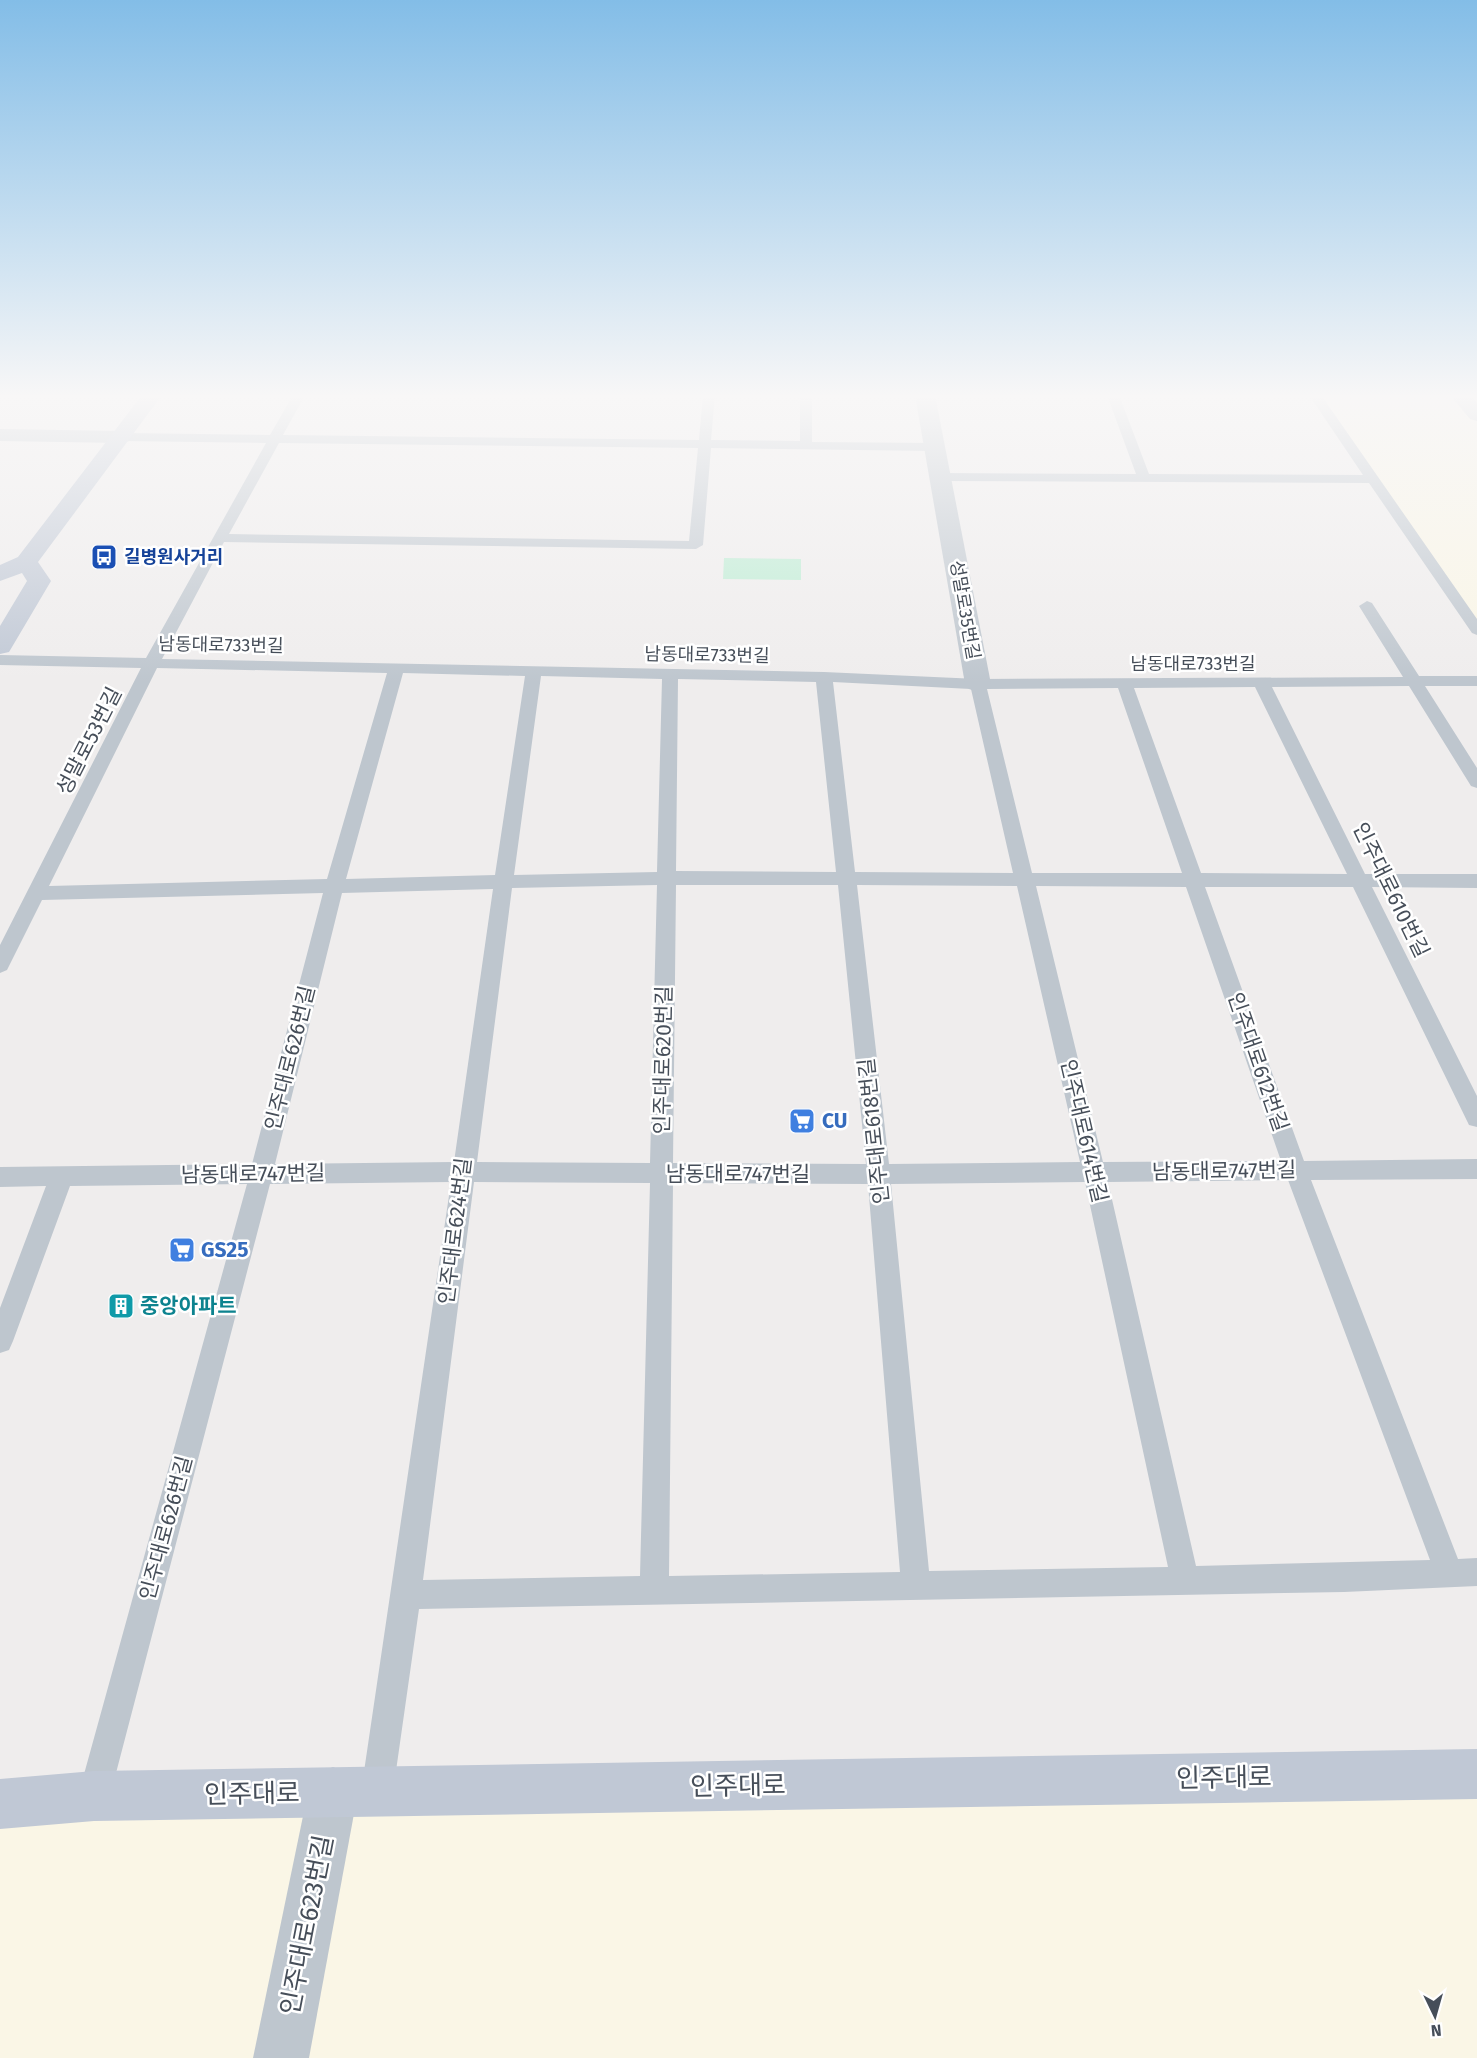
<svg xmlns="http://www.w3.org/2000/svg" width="1477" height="2058" font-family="'Fira Sans','Noto Sans KR',sans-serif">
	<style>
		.commercial { fill: #faf6e6 }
		.green { fill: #bcecd3 }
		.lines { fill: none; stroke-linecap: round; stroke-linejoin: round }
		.service { fill: #bec6ce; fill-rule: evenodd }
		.pedestrian { fill: #bec6ce; fill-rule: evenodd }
		.minor { fill: #bec6ce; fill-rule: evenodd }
		.secondary { fill: #c0c8d5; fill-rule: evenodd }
		.labels { text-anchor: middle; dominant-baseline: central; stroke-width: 5; stroke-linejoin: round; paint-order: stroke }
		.far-transit-label { font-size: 18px; font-weight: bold; fill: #164399; stroke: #fff; text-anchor: start }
		.far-street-label { font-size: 18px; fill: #464e59; stroke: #fff }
		.street-label { font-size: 21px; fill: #464e59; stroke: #fff }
		.shop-label { font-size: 21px; font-weight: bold; fill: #366cbe; stroke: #fff; text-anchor: start }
		.culture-label { font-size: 21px; font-weight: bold; fill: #0d838f; stroke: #fff; text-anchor: start }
		.near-street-label { font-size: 26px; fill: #464e59; stroke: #fff }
	</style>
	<rect width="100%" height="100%" fill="#efeded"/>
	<g class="commercial">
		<path d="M 1317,395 L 1477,395 L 1477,629 Z"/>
		<path d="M 1477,1781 L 1477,2058 L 0,2058 L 0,1804 Z"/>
	</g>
	<path class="green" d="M 724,558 L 801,559 L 801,580 L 723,579 Z"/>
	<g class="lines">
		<g class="service">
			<path d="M 293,395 L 305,395 L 283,435 L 699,440 L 703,395 L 715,395 L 711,440 L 800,441 L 800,395 L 812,395 L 812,442 L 935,443 L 941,447 L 935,451 L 711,448 L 703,545 L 696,549 L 224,542 L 162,659 L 824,672 L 978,679 L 1403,677 L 1359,606 L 1367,601 L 1372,603 L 1419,676 L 1477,676 L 1477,686 L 1425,686 L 1477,768 L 1477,788 L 1471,786 L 1409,686 L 1272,687 L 1365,874 L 1477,874 L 1477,888 L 1372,887 L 1477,1096 L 1477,1127 L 1469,1125 L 1353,887 L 1205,887 L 1304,1161 L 1477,1159 L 1477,1179 L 1311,1180 L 1458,1559 L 1477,1558 L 1477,1586 L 1344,1592 L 419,1609 L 393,1792 L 388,1803 L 377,1808 L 366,1803 L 361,1792 L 451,1182 L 270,1184 L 110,1796 L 105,1807 L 94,1812 L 83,1807 L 78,1796 L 247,1184 L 70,1186 L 13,1341 L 9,1350 L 0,1353 L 0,1308 L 46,1186 L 0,1187 L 0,1167 L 252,1164 L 323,893 L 42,900 L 7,970 L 0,973 L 0,945 L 141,668 L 0,665 L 0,655 L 146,658 L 266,443 L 122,441 L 116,437 L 122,433 L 270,435 ZM 279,443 L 698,448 L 689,541 L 229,534 ZM 157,668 L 387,673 L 327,879 L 49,886 ZM 403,673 L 525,676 L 495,875 L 346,879 ZM 541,676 L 662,679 L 657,872 L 514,875 ZM 678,679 L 816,682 L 836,872 L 676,871 ZM 833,682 L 971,689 L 1013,873 L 855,872 ZM 1255,687 L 1347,874 L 1201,873 L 1134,688 ZM 1118,688 L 1182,873 L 1032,873 L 987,689 ZM 657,885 L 650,1163 L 477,1162 L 512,888 ZM 676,885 L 838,885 L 866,1164 L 673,1163 ZM 857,885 L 1017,886 L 1080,1162 L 889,1164 ZM 1036,886 L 1186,887 L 1281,1161 L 1103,1162 ZM 493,889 L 454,1162 L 275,1164 L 342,893 ZM 1288,1180 L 1430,1560 L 1196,1566 L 1108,1182 ZM 474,1182 L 650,1183 L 640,1576 L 423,1580 ZM 1085,1182 L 1168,1567 L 929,1571 L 891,1184 ZM 673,1183 L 868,1184 L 900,1572 L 669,1576 Z"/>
			<path d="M 1107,395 L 1119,395 L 1149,474 L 1363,475 L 1309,395 L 1321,395 L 1477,619 L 1477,635 L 1472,633 L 1369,483 L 940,481 L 933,477 L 940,473 L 1136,474 Z"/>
		</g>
		<path class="pedestrian" d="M 333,1767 L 351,1774 L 358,1792 L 309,2058 L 253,2058 L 308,1792 L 315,1774 Z"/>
		<g class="minor">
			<path d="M 915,395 L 935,395 L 991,684 L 987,689 L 978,692 L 969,689 L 965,684 Z"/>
			<path d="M 1450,395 L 1470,395 L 1477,403 L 1477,421 L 1470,419 Z"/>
			<path d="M 0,429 L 122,431 L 129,433 L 132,437 L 129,441 L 122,443 L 0,441 Z"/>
		</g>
		<g class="secondary">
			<path d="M 142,395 L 162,395 L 38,562 L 51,581 L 12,647 L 9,652 L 0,654 L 0,626 L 27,581 L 22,573 L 0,581 L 0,565 L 18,557 Z"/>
			<path d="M 1477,1749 L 1477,1799 L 94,1821 L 0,1829 L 0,1779 L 94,1771 Z"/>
		</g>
	</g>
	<linearGradient id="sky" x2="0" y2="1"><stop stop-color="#83bde7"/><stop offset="0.58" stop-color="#f8f7f7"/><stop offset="1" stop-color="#f8f7f7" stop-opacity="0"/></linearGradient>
	<rect width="1477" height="683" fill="url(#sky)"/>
	<defs>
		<g id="bus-square" transform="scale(1.35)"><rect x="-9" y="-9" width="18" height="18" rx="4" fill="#1a4fb4" stroke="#fff"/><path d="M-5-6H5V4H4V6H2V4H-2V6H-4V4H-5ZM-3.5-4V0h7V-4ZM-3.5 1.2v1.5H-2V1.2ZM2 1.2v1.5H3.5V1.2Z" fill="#fff"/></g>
		<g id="supermarket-square" transform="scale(1.35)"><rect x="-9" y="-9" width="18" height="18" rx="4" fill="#3f7fe0" stroke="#fff"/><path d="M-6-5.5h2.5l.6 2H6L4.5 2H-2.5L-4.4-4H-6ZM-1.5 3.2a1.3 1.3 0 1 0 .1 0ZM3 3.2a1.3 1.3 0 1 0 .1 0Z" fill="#fff"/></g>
		<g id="building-square" transform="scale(1.35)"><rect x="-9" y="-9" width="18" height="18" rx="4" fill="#0f9aa8" stroke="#fff"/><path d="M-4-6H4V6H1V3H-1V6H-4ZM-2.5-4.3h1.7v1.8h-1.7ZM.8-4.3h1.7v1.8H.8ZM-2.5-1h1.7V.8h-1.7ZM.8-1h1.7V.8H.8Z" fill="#fff"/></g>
	</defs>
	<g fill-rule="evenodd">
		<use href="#bus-square" x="104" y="557"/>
		<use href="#supermarket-square" x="802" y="1121"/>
		<use href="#supermarket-square" x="182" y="1250"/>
		<use href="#building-square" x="121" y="1306"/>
	</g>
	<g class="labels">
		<g class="far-transit-label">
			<text x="124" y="557">길병원사거리</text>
		</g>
		<g class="far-street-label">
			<text transform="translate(965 610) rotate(80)">성말로35번길</text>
			<text transform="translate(221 645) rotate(1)">남동대로733번길</text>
			<text transform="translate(707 655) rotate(1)">남동대로733번길</text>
			<text x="1193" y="664">남동대로733번길</text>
		</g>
		<g class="street-label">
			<text transform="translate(89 741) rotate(-63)">성말로53번길</text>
			<text transform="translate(1391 890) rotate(64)">인주대로610번길</text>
			<text transform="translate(290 1058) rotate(-76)">인주대로626번길</text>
			<text transform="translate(663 1060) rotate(-89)">인주대로620번길</text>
			<text transform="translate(1258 1062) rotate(71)">인주대로612번길</text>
			<text transform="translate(874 1131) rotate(-96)">인주대로618번길</text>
			<text transform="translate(1084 1131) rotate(77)">인주대로614번길</text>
			<text transform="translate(1224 1171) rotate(-1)">남동대로747번길</text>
			<text transform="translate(253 1174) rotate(-1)">남동대로747번길</text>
			<text x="738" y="1174">남동대로747번길</text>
			<text transform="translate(455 1231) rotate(-83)">인주대로624번길</text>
			<text transform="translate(166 1528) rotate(-75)">인주대로626번길</text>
		</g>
		<g class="shop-label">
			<text x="822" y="1121">CU</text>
			<text x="201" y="1250">GS25</text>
		</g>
		<g class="culture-label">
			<text x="140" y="1306">중앙아파트</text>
		</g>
		<g class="near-street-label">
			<text transform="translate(1224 1778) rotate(-1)">인주대로</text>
			<text transform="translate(738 1786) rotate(-1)">인주대로</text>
			<text transform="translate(252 1794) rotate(-1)">인주대로</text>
			<text transform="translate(307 1925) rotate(-79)">인주대로623번길</text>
		</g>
	</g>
	<g transform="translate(1435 2016) rotate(175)" stroke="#ffffff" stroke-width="4.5" paint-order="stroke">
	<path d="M0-4.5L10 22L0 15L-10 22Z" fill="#464e59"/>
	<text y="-9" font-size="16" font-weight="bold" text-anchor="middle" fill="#464e59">N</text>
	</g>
</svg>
